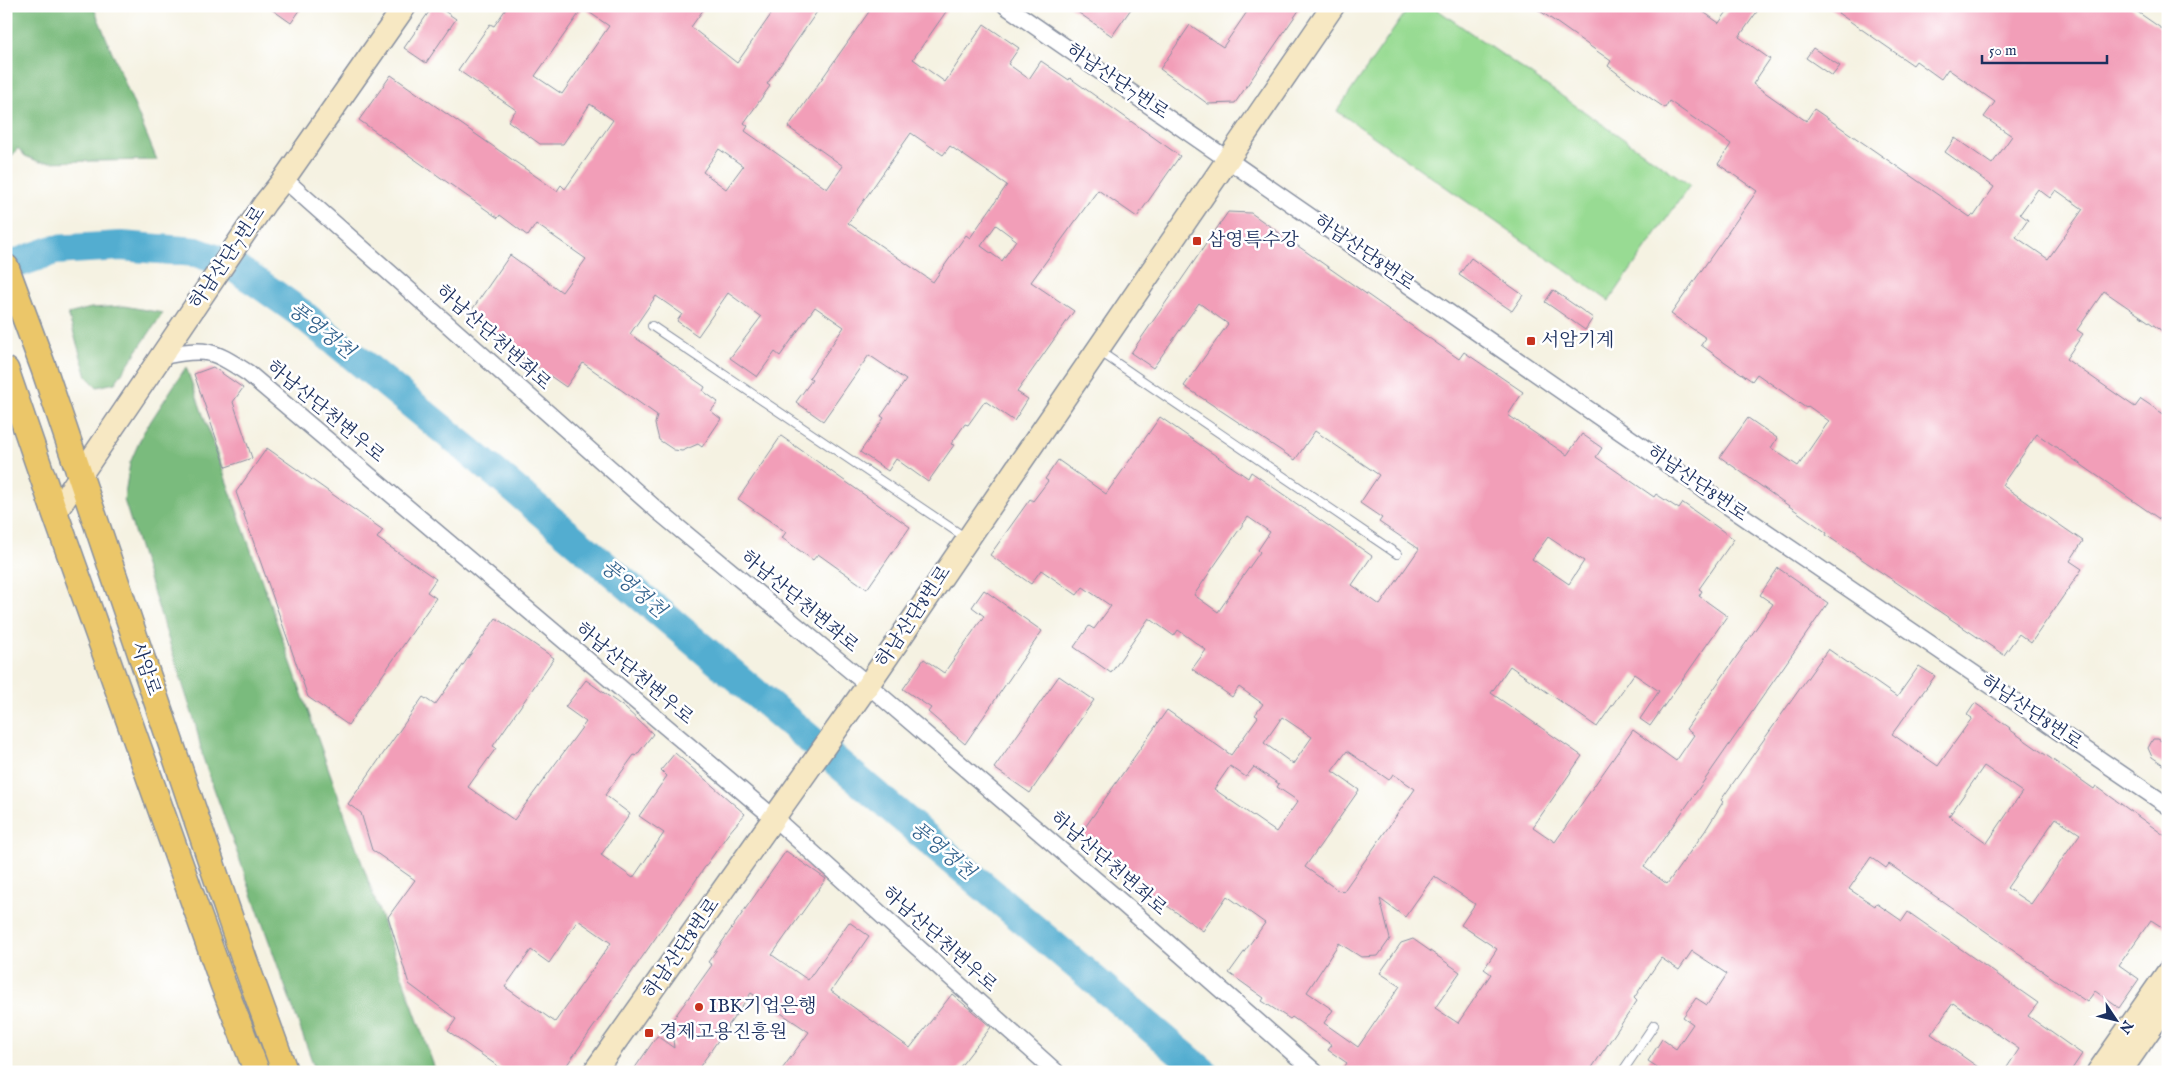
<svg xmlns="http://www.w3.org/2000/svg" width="2174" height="1078" font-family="'IM FELL English','Noto Serif KR',serif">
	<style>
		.green { fill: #98db93; stroke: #5a8578 }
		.forest { fill: #7abb7d; stroke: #4a756e }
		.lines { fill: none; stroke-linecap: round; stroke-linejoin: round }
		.river { stroke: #52add0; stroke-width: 30 }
		.building { fill: #f29eb8; fill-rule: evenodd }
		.lane-casing { stroke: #8890a0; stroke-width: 10 }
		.street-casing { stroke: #8890a0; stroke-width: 19 }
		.secondary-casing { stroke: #8890a0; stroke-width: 25 }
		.primary-casing { stroke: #8890a0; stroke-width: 28 }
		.lane { stroke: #fff; stroke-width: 8 }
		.street { stroke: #fff; stroke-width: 16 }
		.secondary { stroke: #f7e8c3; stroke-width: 22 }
		.primary { stroke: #ebc669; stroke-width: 25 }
		.poi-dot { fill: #c8321e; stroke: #fff; stroke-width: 2 }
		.labels { text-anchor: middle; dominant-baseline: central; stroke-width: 5; stroke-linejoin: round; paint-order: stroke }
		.street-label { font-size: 19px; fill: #1b2f5e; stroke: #fff }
		.poi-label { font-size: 19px; fill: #1b2f5e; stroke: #fff; text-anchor: start }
		.water-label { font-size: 20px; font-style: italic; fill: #31618c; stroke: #fff }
	</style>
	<rect width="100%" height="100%" fill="#fff"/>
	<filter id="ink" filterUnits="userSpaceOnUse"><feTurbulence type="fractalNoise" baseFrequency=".02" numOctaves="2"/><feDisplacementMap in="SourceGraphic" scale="10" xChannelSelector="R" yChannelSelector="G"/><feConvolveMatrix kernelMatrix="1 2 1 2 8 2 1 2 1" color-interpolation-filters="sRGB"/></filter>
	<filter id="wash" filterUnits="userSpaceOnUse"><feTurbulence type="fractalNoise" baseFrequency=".0096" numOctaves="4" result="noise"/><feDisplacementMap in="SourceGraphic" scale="20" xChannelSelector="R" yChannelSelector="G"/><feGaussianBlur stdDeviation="1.12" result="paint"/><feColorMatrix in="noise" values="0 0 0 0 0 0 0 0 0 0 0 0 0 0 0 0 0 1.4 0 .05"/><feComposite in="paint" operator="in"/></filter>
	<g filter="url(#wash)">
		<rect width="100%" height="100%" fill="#f5f2e2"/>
		<path class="green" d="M 1410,6 L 1432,6 L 1690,185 L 1609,301 L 1337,111 Z"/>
		<g class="forest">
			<path d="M 6,6 L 93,6 L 157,160 L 40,162 L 25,156 L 18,148 L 9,160 L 6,154 Z"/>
			<path d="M 124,306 L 163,313 L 115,383 L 97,387 L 87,377 L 68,314 L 91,308 Z"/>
			<path d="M 186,367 L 190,378 L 436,1072 L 316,1072 L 203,758 L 196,726 L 124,500 L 130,463 L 143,433 Z"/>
		</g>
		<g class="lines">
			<path class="river" d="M 6,267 L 54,250 L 121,246 L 196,252 L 229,264 L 261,285 L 302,314 L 480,460 L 1203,1072"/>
		</g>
		<g id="blocks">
			<g class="building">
				<path d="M 267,6 L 303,6 L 291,23 Z"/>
				<path d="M 433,6 L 437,6 L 456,19 L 426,63 L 404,48 Z"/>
				<path d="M 508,6 L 706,6 L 691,27 L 737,63 L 777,6 L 821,6 L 767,84 L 770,86 L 744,123 L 748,126 L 745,131 L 827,189 L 843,166 L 788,127 L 873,6 L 950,6 L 913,59 L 945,82 L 984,24 L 1019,48 L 1008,64 L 1029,79 L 1041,61 L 1069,80 L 1070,78 L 1180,156 L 1137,217 L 1098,190 L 1031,282 L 1074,311 L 1017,392 L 1028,399 L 1014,421 L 985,401 L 968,425 L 965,424 L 951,444 L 954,445 L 928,482 L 896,459 L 888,471 L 860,452 L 884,418 L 881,416 L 906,380 L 869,355 L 823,421 L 796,402 L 812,380 L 809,378 L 844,327 L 815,307 L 780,356 L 775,352 L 757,377 L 730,358 L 761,317 L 728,293 L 698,336 L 677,321 L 682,314 L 656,296 L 630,334 L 705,387 L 703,391 L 718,402 L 711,411 L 721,419 L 702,447 L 698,444 L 682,451 L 674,450 L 659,440 L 655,424 L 657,415 L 583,363 L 566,387 L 523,357 L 525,353 L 469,314 L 510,255 L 562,292 L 586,259 L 536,224 L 528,236 L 500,215 L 498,218 L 359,120 L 391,75 L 557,191 L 561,185 L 565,189 L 613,120 L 590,104 L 563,144 L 540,144 L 508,121 L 516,110 L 458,70 L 490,24 L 494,26 ZM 583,8 L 609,26 L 562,94 L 535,76 ZM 911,133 L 943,155 L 950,146 L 1007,185 L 970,238 L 966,235 L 933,282 L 848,223 ZM 719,149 L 743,166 L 726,189 L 703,172 ZM 996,225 L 1016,240 L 1002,261 L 981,246 Z"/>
				<path d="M 1069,6 L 1133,6 L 1112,36 Z"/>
				<path d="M 1251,6 L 1302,6 L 1235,103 L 1208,104 L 1160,69 L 1190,25 L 1223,47 Z"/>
				<path d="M 1533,6 L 1695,6 L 1719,23 L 1731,6 L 1761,6 L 1739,37 L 1770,59 L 1753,84 L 1806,121 L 1814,109 L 1970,217 L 1972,215 L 1974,216 L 1994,187 L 1945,152 L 1955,138 L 1992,164 L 2012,136 L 1984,117 L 1995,102 L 1948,69 L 1941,79 L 1916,61 L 1913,65 L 1828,6 L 2129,6 L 2168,33 L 2168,335 L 2104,291 L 2077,330 L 2083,334 L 2066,359 L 2135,407 L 2141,399 L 2168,417 L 2168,525 L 2037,434 L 2002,485 L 2083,541 L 2070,561 L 2082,569 L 2031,643 L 2019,634 L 2004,655 L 1826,535 L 1827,533 L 1720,457 L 1748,418 L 1777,438 L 1771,448 L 1798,466 L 1829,421 L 1808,406 L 1806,408 L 1757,374 L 1752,381 L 1701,345 L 1706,338 L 1671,314 L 1757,191 L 1718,164 L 1731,144 L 1669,101 L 1665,108 L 1643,93 L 1608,66 L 1611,61 ZM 2038,189 L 2050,198 L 2056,190 L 2083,209 L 2048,259 L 2016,237 L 2028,220 L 2020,214 Z"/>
				<path d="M 1813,48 L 1840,66 L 1832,76 L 1806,58 Z"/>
				<path d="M 1228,212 L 1251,213 L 1459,359 L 1464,352 L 1523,392 L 1508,415 L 1567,455 L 1582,434 L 1602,448 L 1596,457 L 1654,497 L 1656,494 L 1679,509 L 1683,503 L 1734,539 L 1699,589 L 1702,591 L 1699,596 L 1727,616 L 1650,726 L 1640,719 L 1659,691 L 1634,674 L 1597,727 L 1510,666 L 1491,693 L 1582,756 L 1533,827 L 1555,842 L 1633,730 L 1676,761 L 1694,735 L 1686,729 L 1773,604 L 1760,595 L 1778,568 L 1828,603 L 1644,867 L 1667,884 L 1705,831 L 1723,802 L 1721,800 L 1828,649 L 1897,697 L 1919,666 L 1935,676 L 1892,734 L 1938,766 L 1972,718 L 1967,715 L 1975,703 L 2010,728 L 2009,729 L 2094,789 L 2096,786 L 2168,838 L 2168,931 L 2151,920 L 2119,965 L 2139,979 L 2119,1008 L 2095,991 L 2087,1002 L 1889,864 L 1886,868 L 1871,857 L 1849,889 L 1875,906 L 1876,903 L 1902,921 L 1908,912 L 2038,1003 L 2028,1016 L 2082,1054 L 2070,1072 L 2004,1072 L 2019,1049 L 1953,1003 L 1931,1034 L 1985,1072 L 1665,1072 L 1648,1061 L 1662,1039 L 1676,1049 L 1693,1024 L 1683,1017 L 1696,998 L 1707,1005 L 1727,974 L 1692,951 L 1679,970 L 1661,958 L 1634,998 L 1637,1001 L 1589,1072 L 1341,1072 L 1347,1063 L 1328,1050 L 1332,1045 L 1292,1017 L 1290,1019 L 1262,1001 L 1264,998 L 1229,973 L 1265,923 L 1227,896 L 1203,931 L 1153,896 L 1152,898 L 1134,885 L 1139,878 L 1079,836 L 1167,710 L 1231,755 L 1258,717 L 1255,715 L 1263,704 L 1239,687 L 1232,697 L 1192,669 L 1206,650 L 1178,630 L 1174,636 L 1149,618 L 1111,673 L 1074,647 L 1089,626 L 1094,629 L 1111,606 L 1083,587 L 1077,595 L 1041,570 L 1031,584 L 990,555 L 1030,499 L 1033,501 L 1048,481 L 1045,479 L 1058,460 L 1106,494 L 1160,417 L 1248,478 L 1251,472 L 1372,556 L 1352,585 L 1380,605 L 1419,549 L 1379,522 L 1382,518 L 1360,503 L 1379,475 L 1315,431 L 1295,460 L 1184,386 L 1228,324 L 1199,303 L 1153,368 L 1131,353 ZM 1248,517 L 1270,532 L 1258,550 L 1260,552 L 1218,612 L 1194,595 ZM 1548,537 L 1584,561 L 1569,584 L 1532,559 ZM 1282,717 L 1312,737 L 1293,764 L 1264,743 ZM 1347,751 L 1389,780 L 1393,774 L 1415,789 L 1343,892 L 1341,890 L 1339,891 L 1305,867 L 1359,790 L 1332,771 ZM 1230,766 L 1246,777 L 1254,767 L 1279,784 L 1277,787 L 1298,801 L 1276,832 L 1214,789 ZM 1984,766 L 2022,792 L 1987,843 L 1949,816 ZM 2056,818 L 2080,834 L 2031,904 L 2007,888 ZM 1434,876 L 1475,904 L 1461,925 L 1497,949 L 1484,969 L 1491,974 L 1458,1023 L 1435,1008 L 1460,972 L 1413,939 L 1401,943 L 1380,973 L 1400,986 L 1358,1047 L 1324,1023 L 1333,1010 L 1307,992 L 1339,943 L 1361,957 L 1378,956 L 1390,939 L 1380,899 L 1405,917 Z"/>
				<path d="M 1471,258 L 1523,295 L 1512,311 L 1459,275 Z"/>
				<path d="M 1553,290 L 1593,318 L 1585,330 L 1545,302 Z"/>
				<path d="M 213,367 L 243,388 L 233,402 L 252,458 L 226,467 L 194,374 Z"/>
				<path d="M 781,436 L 910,527 L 867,589 L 818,554 L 813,560 L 782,538 L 786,532 L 738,499 Z"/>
				<path d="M 267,448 L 383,530 L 377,538 L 436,579 L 427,592 L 436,598 L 348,725 L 308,697 L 236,492 Z"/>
				<path d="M 984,590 L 1042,631 L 965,744 L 928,712 L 931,708 L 903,689 L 924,659 L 944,673 L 984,616 L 972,607 Z"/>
				<path d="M 496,618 L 554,658 L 493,746 L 496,748 L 468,787 L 514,820 L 586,722 L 565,707 L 586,680 L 625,708 L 653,734 L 636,756 L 634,755 L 605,795 L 630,814 L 601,855 L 633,878 L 664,833 L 639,816 L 667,776 L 661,770 L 675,753 L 745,814 L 728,834 L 562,1072 L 506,1072 L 448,1031 L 456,1019 L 409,984 L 388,917 L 415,880 L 372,850 L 361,813 L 348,804 L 423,697 L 435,705 ZM 578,920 L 611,943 L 555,1022 L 505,987 L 531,950 L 549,963 Z"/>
				<path d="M 1059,676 L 1094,700 L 1030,793 L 994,768 Z"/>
				<path d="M 2153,739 L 2158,739 L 2168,745 L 2168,768 L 2152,757 L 2148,748 Z"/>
				<path d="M 786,851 L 826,879 L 772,955 L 808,980 L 849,922 L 869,936 L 831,991 L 910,1048 L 952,994 L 991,1027 L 956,1072 L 780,1072 L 809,1032 L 751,993 L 696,1072 L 632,1072 L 657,1036 L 674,1048 L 671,1022 L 712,965 L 708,962 Z"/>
			</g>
		</g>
	</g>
	<g filter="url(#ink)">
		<use href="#blocks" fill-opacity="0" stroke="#8890a0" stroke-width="1"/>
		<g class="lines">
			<g class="lane-casing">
				<g id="lane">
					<path d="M 652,326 L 966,538"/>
					<path d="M 1099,351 L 1397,554"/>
					<path d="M 1622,1072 L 1654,1025"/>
				</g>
			</g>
			<g class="street-casing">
				<g id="street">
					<path d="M 1006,6 L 1709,493 L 2168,806"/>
					<path d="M 284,179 L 658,511 L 868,685 L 1120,901 L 1315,1072"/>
					<path d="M 163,356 C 207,348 211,349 248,373 L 774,818 L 1056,1072"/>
				</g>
			</g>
			<g class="secondary-casing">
				<g id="secondary">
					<path d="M 55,513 L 265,203 L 284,179 L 405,6"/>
					<path d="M 594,1072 L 868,685 L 1333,6"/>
					<path d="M 2098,1072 L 2168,972"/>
					<path d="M 2120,1072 L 2168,1003"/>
				</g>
			</g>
			<g class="primary-casing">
				<g id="primary">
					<path d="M 6,267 L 44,369 L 244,959 L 285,1072"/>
					<path d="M 6,370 L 55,513 L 223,984 L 257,1072"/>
				</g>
			</g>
			<use href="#lane" class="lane"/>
			<use href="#street" class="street"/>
			<use href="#secondary" class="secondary"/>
			<use href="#primary" class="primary"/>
		</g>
	</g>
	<g class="poi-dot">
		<rect x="1192" y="236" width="10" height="10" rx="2.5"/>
		<rect x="1526" y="336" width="10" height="10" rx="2.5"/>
		<circle cx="699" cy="1007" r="5"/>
		<rect x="644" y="1028" width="10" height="10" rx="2.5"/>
	</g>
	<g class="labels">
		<g class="street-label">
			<text transform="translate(1117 82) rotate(34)">하남산단7번로</text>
			<text transform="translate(1364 253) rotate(35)">하남산단8번로</text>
			<text transform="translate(228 258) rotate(-56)">하남산단7번로</text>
			<text transform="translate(493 338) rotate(42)">하남산단천변좌로</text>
			<text transform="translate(325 412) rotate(40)">하남산단천변우로</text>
			<text transform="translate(1697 484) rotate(35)">하남산단8번로</text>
			<text transform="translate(799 602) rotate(40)">하남산단천변좌로</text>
			<text transform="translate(914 617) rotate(-56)">하남산단8번로</text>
			<text transform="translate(145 669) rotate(71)">사암로</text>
			<text transform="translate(634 674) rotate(40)">하남산단천변우로</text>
			<text transform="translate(2031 713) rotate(34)">하남산단8번로</text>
			<text transform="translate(1108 864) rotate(41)">하남산단천변좌로</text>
			<text transform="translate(939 940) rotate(42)">하남산단천변우로</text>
			<text transform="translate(682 949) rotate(-55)">하남산단8번로</text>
		</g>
		<g class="poi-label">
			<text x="1207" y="241">삼영특수강</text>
			<text x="1541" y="341">서암기계</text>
			<text x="709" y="1007">IBK기업은행</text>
			<text x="659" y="1033">경제고용진흥원</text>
		</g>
		<g class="water-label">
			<text transform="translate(321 331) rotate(38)">풍영정천</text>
			<text transform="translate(633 589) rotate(40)">풍영정천</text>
			<text transform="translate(942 851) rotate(40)">풍영정천</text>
		</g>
	</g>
	<rect width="2174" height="1078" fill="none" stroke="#fff" stroke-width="25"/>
	<g transform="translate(2116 1020) rotate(125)" stroke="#ffffff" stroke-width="4" paint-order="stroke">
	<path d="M0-4L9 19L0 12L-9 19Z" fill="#1b2f5e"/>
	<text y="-8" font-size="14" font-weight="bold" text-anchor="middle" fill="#1b2f5e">N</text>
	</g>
	<path d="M1982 55v8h125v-8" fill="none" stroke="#1b2f5e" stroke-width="2.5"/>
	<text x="1989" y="55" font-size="15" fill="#1b2f5e" stroke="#ffffff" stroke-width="4" paint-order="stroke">50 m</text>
</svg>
